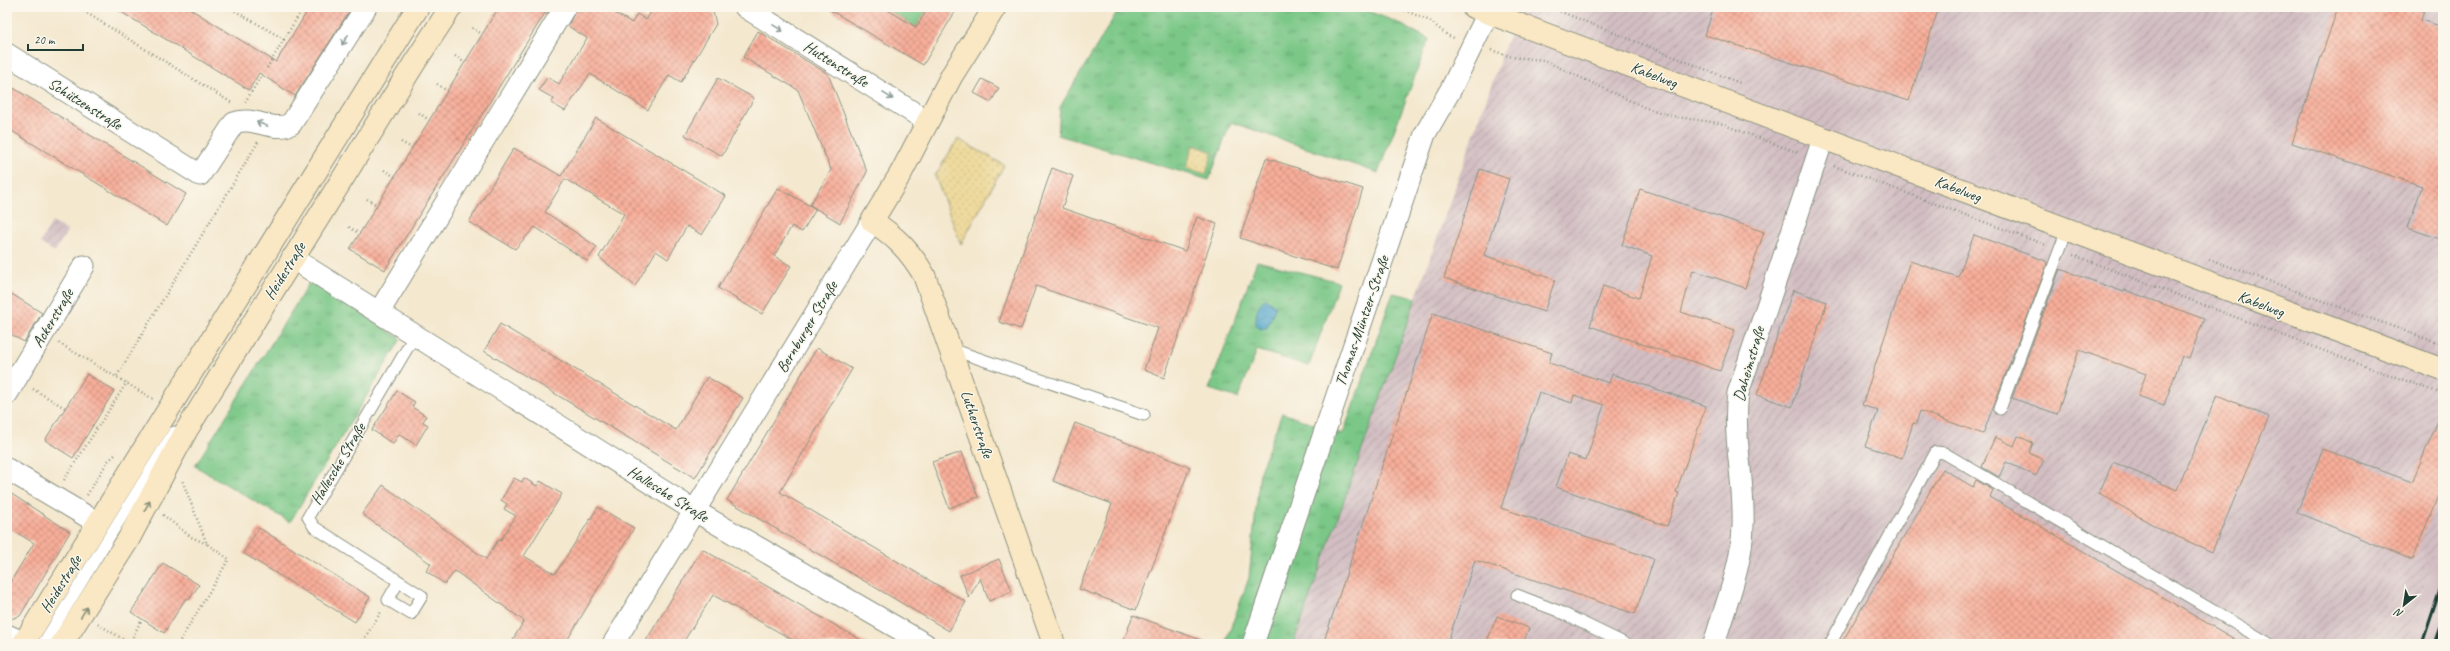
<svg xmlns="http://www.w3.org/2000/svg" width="2450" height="651" font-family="Caveat,sans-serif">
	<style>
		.industrial { fill: url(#industrial-furrows) }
		.railway { fill: #d2bec2 }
		.grass { fill: url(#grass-tufts); stroke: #4c825e }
		.sand { fill: url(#sand-dots); stroke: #868c69 }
		.park { fill: #7ac787; stroke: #4c825e }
		.water { fill: url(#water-waves); stroke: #36707f }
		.building { fill: url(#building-cross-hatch) }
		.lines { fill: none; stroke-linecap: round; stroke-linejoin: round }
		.lane-casing { stroke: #8a9282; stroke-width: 13 }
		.street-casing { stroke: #8a9282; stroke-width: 23 }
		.secondary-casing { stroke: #8a9282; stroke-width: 24 }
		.path { stroke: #8a9282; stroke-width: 2.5; stroke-dasharray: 1 3; stroke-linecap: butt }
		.lane { stroke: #fff; stroke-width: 11 }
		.street { stroke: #fff; stroke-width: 21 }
		.secondary { stroke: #fae7c3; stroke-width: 22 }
		.rail { stroke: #1f3d34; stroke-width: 3 }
		.oneway { stroke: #8f9e9a }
		.oneway2 { stroke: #8c927c }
		.labels { text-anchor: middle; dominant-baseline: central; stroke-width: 3; stroke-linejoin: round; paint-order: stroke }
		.street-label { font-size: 16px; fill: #1f3d34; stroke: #fbf7ec }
	</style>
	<defs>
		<pattern id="industrial-furrows" width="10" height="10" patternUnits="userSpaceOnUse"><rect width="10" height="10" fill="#d2bec2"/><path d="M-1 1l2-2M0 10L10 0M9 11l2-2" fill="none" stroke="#aa9c9e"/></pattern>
		<pattern id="grass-tufts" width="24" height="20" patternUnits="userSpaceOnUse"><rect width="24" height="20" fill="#7ac787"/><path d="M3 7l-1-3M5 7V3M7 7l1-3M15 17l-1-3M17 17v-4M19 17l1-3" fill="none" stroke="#63a36f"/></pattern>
		<pattern id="sand-dots" width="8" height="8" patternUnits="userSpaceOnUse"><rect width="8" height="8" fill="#eeda9e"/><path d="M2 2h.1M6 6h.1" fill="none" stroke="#ccbc89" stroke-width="1.8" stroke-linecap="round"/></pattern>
		<pattern id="water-waves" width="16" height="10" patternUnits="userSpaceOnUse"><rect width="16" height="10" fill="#4da4ca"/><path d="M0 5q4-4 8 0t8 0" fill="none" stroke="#3f87a5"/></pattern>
		<pattern id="building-cross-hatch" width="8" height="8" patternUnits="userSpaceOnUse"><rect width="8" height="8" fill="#f8ae9a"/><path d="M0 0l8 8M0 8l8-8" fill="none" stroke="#c88f7e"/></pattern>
	</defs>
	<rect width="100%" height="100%" fill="#fbf7ec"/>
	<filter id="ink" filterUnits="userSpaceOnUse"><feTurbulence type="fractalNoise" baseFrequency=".025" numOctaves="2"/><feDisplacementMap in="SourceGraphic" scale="8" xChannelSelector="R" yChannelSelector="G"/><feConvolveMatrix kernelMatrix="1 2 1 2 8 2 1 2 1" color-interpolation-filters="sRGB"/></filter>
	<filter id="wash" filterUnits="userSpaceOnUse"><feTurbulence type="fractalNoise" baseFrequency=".012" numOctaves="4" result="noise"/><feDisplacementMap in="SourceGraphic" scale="16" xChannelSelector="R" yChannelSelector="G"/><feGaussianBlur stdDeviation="0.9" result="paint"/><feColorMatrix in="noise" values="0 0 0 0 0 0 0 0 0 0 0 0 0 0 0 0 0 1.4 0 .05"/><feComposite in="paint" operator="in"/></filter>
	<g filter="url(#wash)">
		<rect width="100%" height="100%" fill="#f4e8cf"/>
		<g class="industrial">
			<path d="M 1519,7 L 2443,7 L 2443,531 L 2406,644 L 1293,644 Z"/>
			<path d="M 52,222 L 67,231 L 55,252 L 40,243 Z"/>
		</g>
		<path class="railway" d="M 2443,531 L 2443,644 L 2406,644 Z"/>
		<g class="grass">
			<path d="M 1120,7 L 1357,7 L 1394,21 L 1429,39 L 1378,173 L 1231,122 L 1209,180 L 1058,135 L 1060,107 Z"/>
			<path d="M 1257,261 L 1339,282 L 1309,366 L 1257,350 L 1238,398 L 1209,389 Z"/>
			<path d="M 311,280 L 401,339 L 290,522 L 195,466 Z"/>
			<path d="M 1393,293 L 1416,298 L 1293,644 L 1225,644 L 1249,578 L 1260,471 L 1282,413 L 1343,434 Z"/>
		</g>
		<g class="sand">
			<path d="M 958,139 L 1004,165 L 961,244 L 935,176 Z"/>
			<path d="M 1193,145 L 1213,152 L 1206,174 L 1186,168 Z"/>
		</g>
		<path class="park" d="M 883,7 L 929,7 L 916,27 Z"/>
		<path class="water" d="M 1265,299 L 1276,306 L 1267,328 L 1260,329 L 1256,324 C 1256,314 1256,306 1265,299 Z"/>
		<g id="blocks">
			<g class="building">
				<path d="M 113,7 L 187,7 L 276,62 L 310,7 L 352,7 L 295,96 L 259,73 L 249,90 Z"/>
				<path d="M 499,7 L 551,7 L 547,14 L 545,13 L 385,270 L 350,249 Z"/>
				<path d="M 577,7 L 605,7 L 632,23 L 637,14 L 646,20 L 654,7 L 712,7 L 716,24 L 681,82 L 669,75 L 648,110 L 590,74 L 565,111 L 551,103 L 554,99 L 539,90 L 547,77 L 559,84 L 587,38 L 568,26 Z"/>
				<path d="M 825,7 L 883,7 L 916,27 L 929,7 L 958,7 L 923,65 Z"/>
				<path d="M 1714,7 L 1939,7 L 1909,101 L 1705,35 Z"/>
				<path d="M 2338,7 L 2425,7 L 2421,20 L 2443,27 L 2443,240 L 2408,228 L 2422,186 L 2292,143 Z"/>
				<path d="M 758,31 L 828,74 L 867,172 L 840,223 L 810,205 L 831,170 L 798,90 L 743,57 Z"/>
				<path d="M 718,78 L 754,98 L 722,156 L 685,135 Z"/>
				<path d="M 982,79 L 999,88 L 991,102 L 974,93 Z"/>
				<path d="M 7,84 L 186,194 L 167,226 L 7,128 Z"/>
				<path d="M 596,118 L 726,196 L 702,235 L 687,226 L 668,259 L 656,251 L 635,286 L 599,257 L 624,214 L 565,179 L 545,212 L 597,247 L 587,261 L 535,227 L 515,249 L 469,222 L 514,148 L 561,176 Z"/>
				<path d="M 1266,158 L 1363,189 L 1337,270 L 1240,238 Z"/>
				<path d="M 1052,168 L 1073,176 L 1062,208 L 1185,251 L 1197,217 L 1217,224 L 1164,378 L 1144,370 L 1158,328 L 1036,286 L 1021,329 L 999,322 Z"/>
				<path d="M 1480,169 L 1509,179 L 1484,255 L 1555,280 L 1544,312 L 1444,278 Z"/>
				<path d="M 778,188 L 816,209 L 802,232 L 792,226 L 774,256 L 791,266 L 762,314 L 718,288 Z"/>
				<path d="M 1640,189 L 1764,232 L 1745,288 L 1693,270 L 1681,312 L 1735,330 L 1720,371 L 1590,326 L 1603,286 L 1639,298 L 1652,256 L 1622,245 Z"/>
				<path d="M 1974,235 L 2046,261 L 2047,265 L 1983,434 L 1920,411 L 1916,424 L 1913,423 L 1902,458 L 1865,446 L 1878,411 L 1862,405 L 1910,261 L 1958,277 Z"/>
				<path d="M 2060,269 L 2124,292 L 2125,290 L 2204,319 L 2189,359 L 2182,356 L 2164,405 L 2138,396 L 2146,374 L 2079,350 L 2057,414 L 2012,398 Z"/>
				<path d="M 1793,290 L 1827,302 L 1792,407 L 1757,395 Z"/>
				<path d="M 7,291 L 42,313 L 24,342 L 7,332 Z"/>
				<path d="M 1433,313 L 1552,353 L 1549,363 L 1609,383 L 1612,374 L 1706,406 L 1676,492 L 1679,493 L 1667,526 L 1556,487 L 1568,454 L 1586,460 L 1604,405 L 1574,395 L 1572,403 L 1539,392 L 1501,508 L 1654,559 L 1635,614 L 1475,560 L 1447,644 L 1323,644 Z"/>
				<path d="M 500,324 L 676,430 L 707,377 L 743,398 L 695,478 L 484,351 Z"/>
				<path d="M 817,348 L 852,369 L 780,492 L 966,602 L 949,631 L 727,500 Z"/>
				<path d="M 87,374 L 114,391 L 73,458 L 45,440 Z"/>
				<path d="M 397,391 L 415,402 L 412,407 L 426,416 L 423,422 L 428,425 L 416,445 L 399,434 L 393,444 L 372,430 Z"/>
				<path d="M 2217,395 L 2269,417 L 2212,552 L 2160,529 L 2099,493 L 2113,462 L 2177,490 Z"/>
				<path d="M 2443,409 L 2443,484 L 2412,560 L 2297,512 L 2323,449 L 2412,482 Z"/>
				<path d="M 1075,423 L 1190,467 L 1136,610 L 1079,589 L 1112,504 L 1053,481 Z"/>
				<path d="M 2018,436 L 2033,443 L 2029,453 L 2044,460 L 2036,476 L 2006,462 L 1999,477 L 1982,467 L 1995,437 L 2014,446 Z"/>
				<path d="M 962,452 L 978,497 L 949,508 L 932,462 Z"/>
				<path d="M 1943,469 L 1973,487 L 1976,480 L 1993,490 L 1990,497 L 2243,644 L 1841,644 Z"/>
				<path d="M 514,478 L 522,482 L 524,478 L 537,486 L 540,481 L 562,494 L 524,556 L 555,574 L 598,507 L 634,528 L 565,644 L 510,644 L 524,621 L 455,571 L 445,584 L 426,571 L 431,564 L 362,514 L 383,485 L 486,559 L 498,540 L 500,541 L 516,516 L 504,509 L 507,504 L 501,500 Z"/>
				<path d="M 7,491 L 70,532 L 20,616 L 7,620 L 7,582 L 11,581 L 34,543 L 7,527 Z"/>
				<path d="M 259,528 L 370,597 L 355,622 L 243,553 Z"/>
				<path d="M 702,549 L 868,644 L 800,644 L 713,595 L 682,644 L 644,644 Z"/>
				<path d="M 999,559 L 1012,591 L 989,601 L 980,578 L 969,598 L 960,575 Z"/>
				<path d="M 163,563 L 199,585 L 189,600 L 186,598 L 164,633 L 131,612 Z"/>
				<path d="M 1133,615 L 1206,642 L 1206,644 L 1136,644 L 1124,640 Z"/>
				<path d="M 1497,616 L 1529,628 L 1523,644 L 1486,644 Z"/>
			</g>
		</g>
	</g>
	<g filter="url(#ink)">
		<use href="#blocks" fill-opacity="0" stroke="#8a9282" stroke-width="1"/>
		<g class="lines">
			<g class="lane-casing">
				<g id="lane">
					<path d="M 951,349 L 1144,415"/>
					<path d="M 2000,409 L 2067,230"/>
					<path d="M 399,581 L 388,600 L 411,614 L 422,596 L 314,527 L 308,517 L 415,335"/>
					<path d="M 1517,595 L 1558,611 L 1626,644"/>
					<path d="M 43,644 L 174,432"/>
					<path d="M 1830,644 L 1936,452 L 1944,453 L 2270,644"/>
				</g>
			</g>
			<g class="street-casing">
				<g id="street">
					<path d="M 745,7 L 927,121"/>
					<path d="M 7,54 L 200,175 L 234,123 C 254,115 270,133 291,124 L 366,7"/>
					<path d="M 292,258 L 695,511 L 925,644"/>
					<path d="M 379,312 L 565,7"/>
					<path d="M 7,394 L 84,266"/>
					<path d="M 7,469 L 98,523"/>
					<path d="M 7,635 L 24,643"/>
					<path d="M 613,644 L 872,221"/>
					<path d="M 1253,644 L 1425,134 L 1451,89 L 1491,7"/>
					<path d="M 1714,644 C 1725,606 1742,566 1743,526 C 1745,481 1732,437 1738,393 L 1823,139"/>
				</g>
			</g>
			<g class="secondary-casing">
				<g id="secondary">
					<path d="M 995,7 L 952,75 L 901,173 L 872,221 C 895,236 910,251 924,275 L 1054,644"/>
					<path d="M 1473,7 L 2443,370"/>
					<path d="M 23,644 L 418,7"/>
					<path d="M 62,644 L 128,540 L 186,431 L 415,62 L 451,7"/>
				</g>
			</g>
			<g class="path">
				<path d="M 77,7 L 232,103"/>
				<path d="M 228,7 L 284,39 L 304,7"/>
				<path d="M 1397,7 L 1430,21 L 1447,35 L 1454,38"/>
				<path d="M 1549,7 L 1740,83"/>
				<path d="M 471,11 L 474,7"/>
				<path d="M 472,28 L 482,34"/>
				<path d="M 1491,50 L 1512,57 L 1543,60 L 1646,108 L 1677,117 L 1719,123 L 1799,153"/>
				<path d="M 455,56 L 465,63"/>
				<path d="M 267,68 L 284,39"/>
				<path d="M 437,84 L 447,91"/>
				<path d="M 245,102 L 262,75"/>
				<path d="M 419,113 L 429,120"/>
				<path d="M 401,142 L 412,148"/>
				<path d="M 1834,166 L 2046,245"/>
				<path d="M 384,170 L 395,177"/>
				<path d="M 367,199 L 377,205"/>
				<path d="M 349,227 L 360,234"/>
				<path d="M 2073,255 L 2348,360 L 2443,394"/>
				<path d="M 2209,259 L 2443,345"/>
				<path d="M 7,338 L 10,333"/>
				<path d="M 59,343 L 153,399"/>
				<path d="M 117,376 L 258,142"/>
				<path d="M 33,389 L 65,408"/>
				<path d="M 92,425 L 98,429"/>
				<path d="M 64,480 L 127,382"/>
				<path d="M 87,495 L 108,461 L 116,454"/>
				<path d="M 163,515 L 191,537 L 207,544"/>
				<path d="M 98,624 L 131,644"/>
				<path d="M 129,644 L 142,619"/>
				<path d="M 178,644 L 229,559 L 207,544 L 182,480"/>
				<path d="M 361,644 L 381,612"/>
			</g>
			<use href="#lane" class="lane"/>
			<use href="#street" class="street"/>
			<use href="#secondary" class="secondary"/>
			<g class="rail">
				<path d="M 2422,644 L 2443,581"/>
				<path d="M 2435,644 L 2443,621"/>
			</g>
		</g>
		<defs><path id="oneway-shaft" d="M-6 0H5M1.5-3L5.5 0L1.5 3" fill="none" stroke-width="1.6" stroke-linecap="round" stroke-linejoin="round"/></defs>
		<g class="oneway">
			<use href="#oneway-shaft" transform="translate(778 28) rotate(32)"/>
			<use href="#oneway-shaft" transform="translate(345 40) rotate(122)"/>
			<use href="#oneway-shaft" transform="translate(888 96) rotate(32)"/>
			<use href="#oneway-shaft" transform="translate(262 124) rotate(-159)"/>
		</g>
		<g class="oneway2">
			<use href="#oneway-shaft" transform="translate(147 506) rotate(-61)"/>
			<use href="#oneway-shaft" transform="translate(84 612) rotate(-58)"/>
		</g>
	</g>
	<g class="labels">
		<g class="street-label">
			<text transform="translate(836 64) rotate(32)">Huttenstraße</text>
			<text transform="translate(1654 75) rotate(21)">Kabelweg</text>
			<text transform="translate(85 104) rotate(32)">Schützenstraße</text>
			<text transform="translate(1958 189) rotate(21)">Kabelweg</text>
			<text transform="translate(285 271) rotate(-58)">Heidestraße</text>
			<text transform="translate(2261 304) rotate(21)">Kabelweg</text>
			<text transform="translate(53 318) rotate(-59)">Ackerstraße</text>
			<text transform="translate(1362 321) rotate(-71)">Thomas-Müntzer-Straße</text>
			<text transform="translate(807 327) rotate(-59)">Bernburger Straße</text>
			<text transform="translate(1749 364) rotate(-74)">Daheimstraße</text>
			<text transform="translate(977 424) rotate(71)">Lutherstraße</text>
			<text transform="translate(338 464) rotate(-59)">Hallesche Straße</text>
			<text transform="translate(668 494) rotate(32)">Hallesche Straße</text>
			<text transform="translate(61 584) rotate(-58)">Heidestraße</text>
		</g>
	</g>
	<rect width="2450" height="651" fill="none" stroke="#fbf7ec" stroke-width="24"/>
	<g transform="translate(2404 605) rotate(210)" stroke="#fbf7ec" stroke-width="3" paint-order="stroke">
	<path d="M0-3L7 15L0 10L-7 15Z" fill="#1f3d34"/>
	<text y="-6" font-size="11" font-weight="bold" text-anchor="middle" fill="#1f3d34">N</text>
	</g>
	<path d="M28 44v6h55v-6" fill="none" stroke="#1f3d34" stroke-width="2"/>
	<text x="34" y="44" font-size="12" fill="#1f3d34" stroke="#fbf7ec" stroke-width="3" paint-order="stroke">20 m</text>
</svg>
